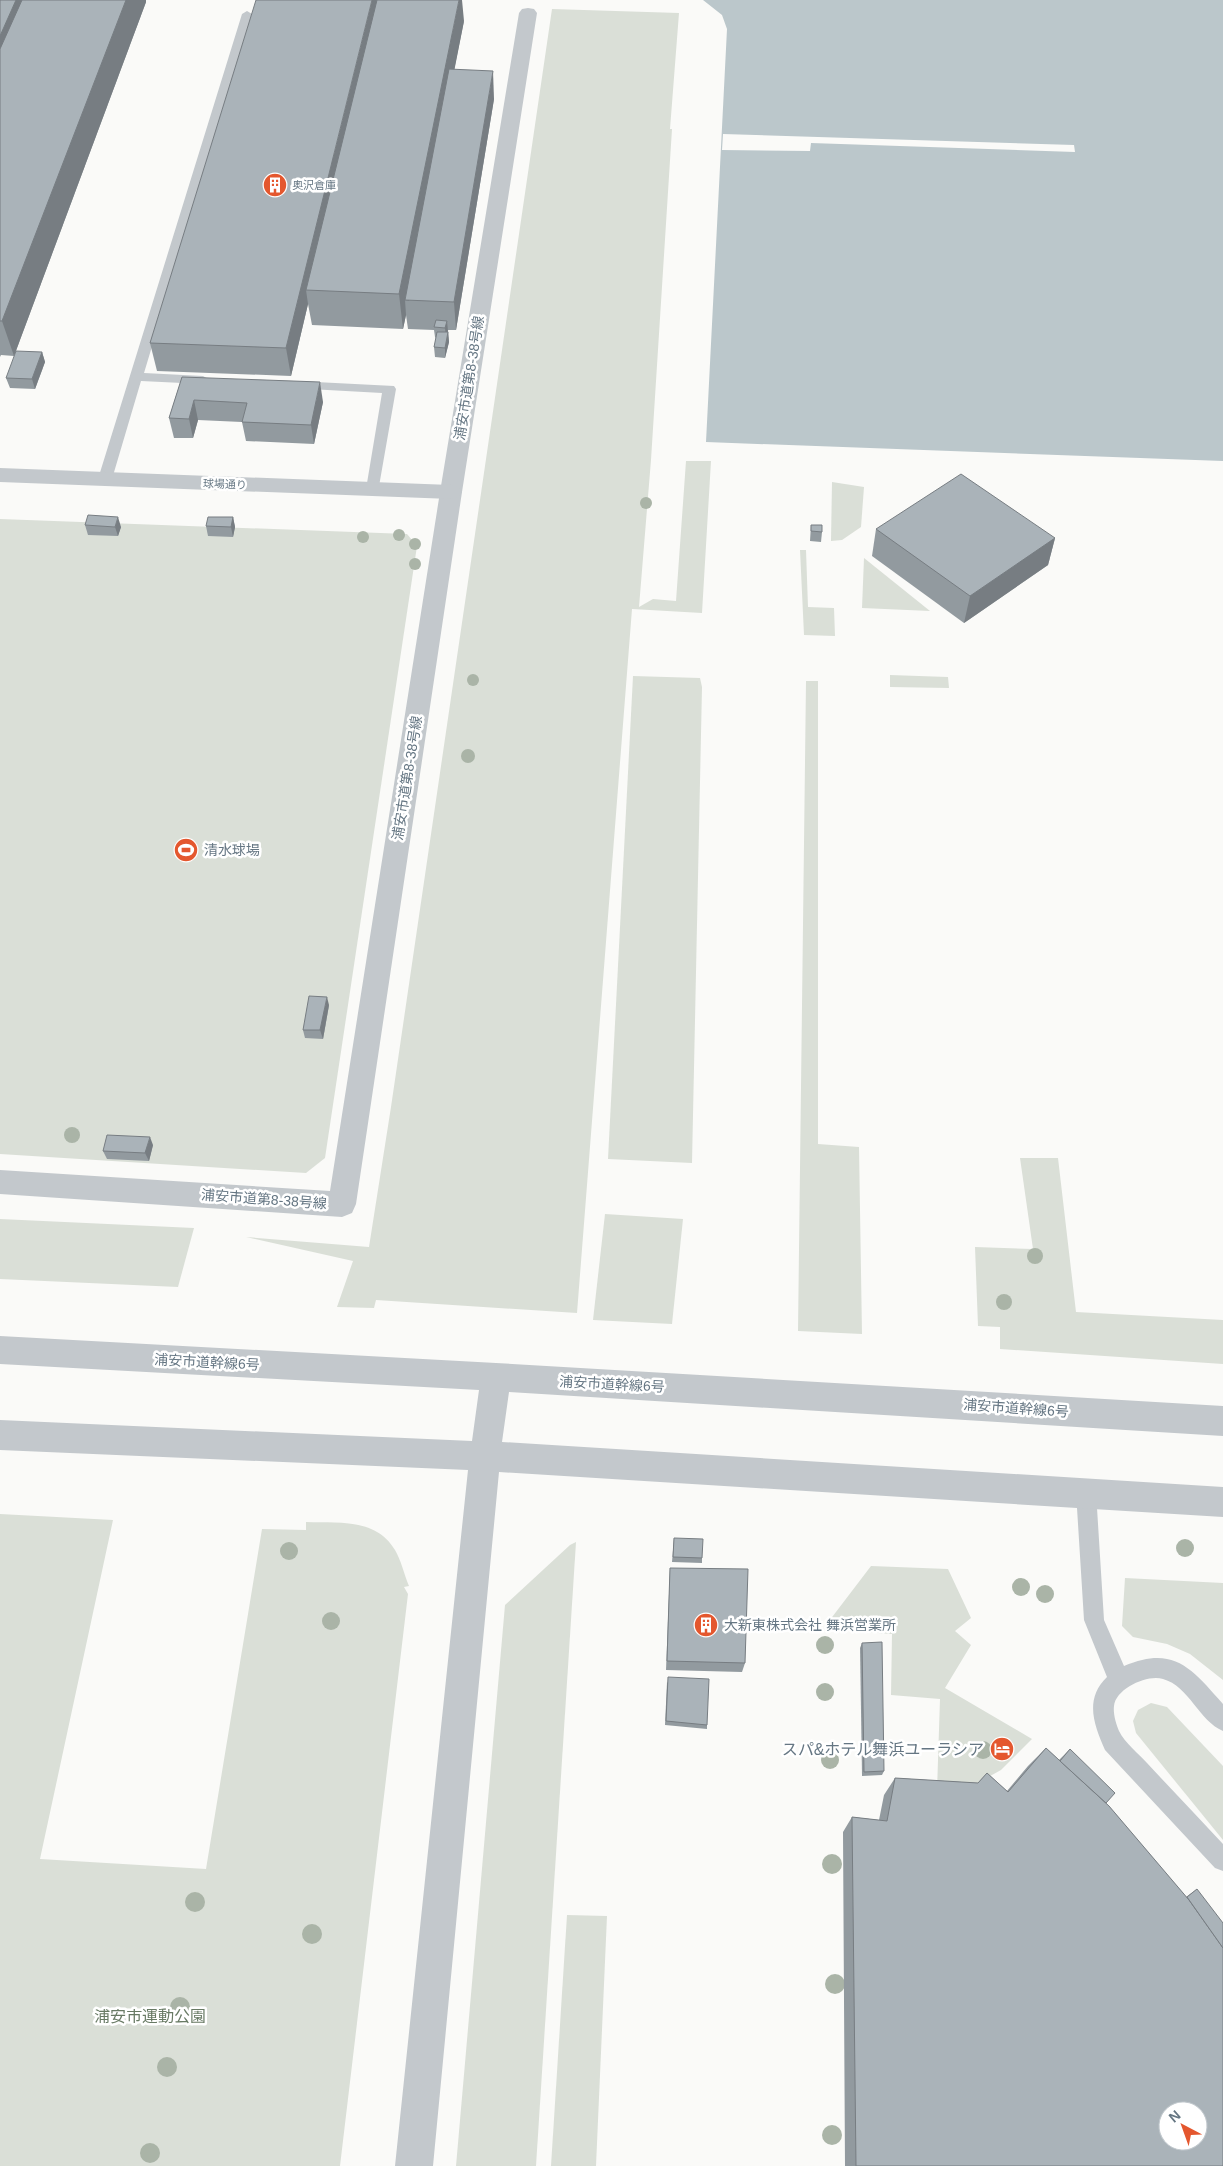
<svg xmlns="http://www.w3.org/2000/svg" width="1223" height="2166" font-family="Arial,'Noto Sans JP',sans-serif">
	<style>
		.green { fill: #dadfd7 }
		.water { fill: #bbc7cb }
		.pier { fill: #fafaf8 }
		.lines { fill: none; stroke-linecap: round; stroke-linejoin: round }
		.service { fill: #c3c8cc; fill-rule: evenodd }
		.minor { fill: #c3c8cc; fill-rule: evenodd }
		.tertiary { fill: #c3c8cc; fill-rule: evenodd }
		.tree { fill: #aab4a7 }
		.wall { fill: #929a9f }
		.shaded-wall { fill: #777d82 }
		.building { fill: #aab3b9; stroke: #777d82; fill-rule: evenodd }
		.labels { text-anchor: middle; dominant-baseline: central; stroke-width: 5; stroke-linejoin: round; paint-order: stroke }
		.far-poi-label { font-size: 11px; fill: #657683; stroke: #fff; text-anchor: start }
		.far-street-label { font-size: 11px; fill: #657683; stroke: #fff }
		.street-label { font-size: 14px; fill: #657683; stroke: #fff }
		.poi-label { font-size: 14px; fill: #657683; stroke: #fff; text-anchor: start }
		.near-poi-label { font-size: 16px; fill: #657683; stroke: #fff; text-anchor: end }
		.near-park-label { font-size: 16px; fill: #687a64; stroke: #fff }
	</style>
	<rect width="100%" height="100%" fill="#fafaf8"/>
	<g class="green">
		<path d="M 552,9 L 679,13 L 670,129 L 672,129 L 651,460 L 639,607 L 653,599 L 676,601 L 686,461 L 711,461 L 702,613 L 632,609 L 577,1313 L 376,1300 L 374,1308 L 337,1307 L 353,1261 L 246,1237 L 369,1247 L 391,1107 Z"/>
		<path d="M 832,482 L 864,487 L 861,527 L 842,540 L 831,541 Z"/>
		<path d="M 0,519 L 407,534 L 417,546 L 325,1158 L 306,1173 L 0,1154 Z"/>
		<path d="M 800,550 L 806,550 L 808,607 L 834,608 L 835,636 L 804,635 Z"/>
		<path d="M 864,558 L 930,611 L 862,608 Z"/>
		<path d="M 890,675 L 948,677 L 949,688 L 890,687 Z"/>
		<path d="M 633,676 L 700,678 L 702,687 L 692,1163 L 608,1159 Z"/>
		<path d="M 806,681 L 818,681 L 818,1144 L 859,1147 L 862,1334 L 798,1331 Z"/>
		<path d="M 1020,1158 L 1058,1158 L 1076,1312 L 1223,1320 L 1223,1364 L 1000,1349 L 1000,1327 L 978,1326 L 975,1247 L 1033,1249 Z"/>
		<path d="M 605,1214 L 683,1219 L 672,1324 L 593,1320 Z"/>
		<path d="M 0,1219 L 194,1228 L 178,1287 L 0,1279 Z"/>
		<path d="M 0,1514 L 113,1520 L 40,1859 L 206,1869 L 262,1529 L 306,1530 L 306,1522 C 338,1523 376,1518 395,1550 C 401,1560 404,1574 409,1586 L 404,1587 L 408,1594 L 340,2166 L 0,2166 Z"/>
		<path d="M 576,1542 L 536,2166 L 456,2166 L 505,1605 L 570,1545 Z"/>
		<path d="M 871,1566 L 948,1569 L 971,1618 L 955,1631 L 971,1645 L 945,1688 L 1032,1739 L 1001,1770 L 972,1786 L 937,1791 L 940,1699 L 891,1695 L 892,1634 L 823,1629 Z"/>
		<path d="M 1125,1578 L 1223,1583 L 1223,1680 L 1190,1654 L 1167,1644 L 1133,1637 L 1122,1626 Z"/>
		<path d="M 1151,1703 L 1167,1707 L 1223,1766 L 1223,1840 L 1136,1733 L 1133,1721 L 1138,1710 Z"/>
		<path d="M 567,1915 L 607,1916 L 596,2166 L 551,2166 Z"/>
	</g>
	<path class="water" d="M 703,0 L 1223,0 L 1223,461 L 706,442 L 727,29 L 722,15 Z"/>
	<path class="pier" d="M 723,134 L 1074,145 L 1075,152 L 811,143 L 810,151 L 722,150 Z"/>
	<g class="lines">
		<g class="service">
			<path d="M 247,11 L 252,14 L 144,373 L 203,376 L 210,380 L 203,384 L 141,381 L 112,479 L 110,482 L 100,482 L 98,479 L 242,14 Z"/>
			<path d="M 296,381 L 394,386 L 396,389 L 378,492 L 368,492 L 366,489 L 382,393 L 291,388 L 289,385 L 291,382 Z"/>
			<path d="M 1086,1482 L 1093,1485 L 1096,1492 L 1104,1620 L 1124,1666 C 1174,1645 1191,1668 1223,1704 L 1223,1731 C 1199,1721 1189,1686 1163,1679 C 1148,1674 1116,1688 1114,1706 C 1113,1714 1116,1724 1119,1731 C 1125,1743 1138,1753 1147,1763 C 1172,1790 1198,1817 1223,1844 L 1223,1871 L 1215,1868 L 1105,1750 C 1094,1725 1084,1699 1107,1677 L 1084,1620 L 1076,1492 L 1079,1485 Z"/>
		</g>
		<path class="minor" d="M 528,8 L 534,9 L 537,13 L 462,492 L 356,1204 L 352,1213 L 342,1217 L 0,1194 L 0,1170 L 330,1191 L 440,492 L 519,13 L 522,9 Z"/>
		<g class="tertiary">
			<path d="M 0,468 L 451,485 L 459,487 L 462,492 L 459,497 L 451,499 L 0,482 Z"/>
			<path d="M 0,1336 L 496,1363 L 1223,1406 L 1223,1436 L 509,1392 L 502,1442 L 1223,1487 L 1223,1517 L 499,1472 L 433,2166 L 395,2166 L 468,1470 L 0,1450 L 0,1420 L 472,1441 L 479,1390 L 0,1364 Z"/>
		</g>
	</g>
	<g class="tree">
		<circle cx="646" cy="503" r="6"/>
		<circle cx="399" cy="535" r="6"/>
		<circle cx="363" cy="537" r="6"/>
		<circle cx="415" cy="544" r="6"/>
		<circle cx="415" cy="564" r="6"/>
		<circle cx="473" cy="680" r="6"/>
		<circle cx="468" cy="756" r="7"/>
		<circle cx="72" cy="1135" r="8"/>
		<circle cx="1035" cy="1256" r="8"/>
		<circle cx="1004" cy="1302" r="8"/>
		<circle cx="1185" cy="1548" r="9"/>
		<circle cx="289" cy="1551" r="9"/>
		<circle cx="1021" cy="1587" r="9"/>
		<circle cx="1045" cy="1594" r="9"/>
		<circle cx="331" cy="1621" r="9"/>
		<circle cx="825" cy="1645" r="9"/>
		<circle cx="825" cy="1692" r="9"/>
		<circle cx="983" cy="1750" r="9"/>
		<circle cx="830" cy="1760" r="9"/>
		<circle cx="832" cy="1864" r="10"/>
		<circle cx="195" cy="1902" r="10"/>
		<circle cx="312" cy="1934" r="10"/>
		<circle cx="835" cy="1984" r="10"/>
		<circle cx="180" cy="2007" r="10"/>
		<circle cx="167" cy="2067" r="10"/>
		<circle cx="832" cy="2135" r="10"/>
		<circle cx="150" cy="2153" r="10"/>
	</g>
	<g class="wall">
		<path d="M 0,0 L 146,0 L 146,2 L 14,356 L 1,355 L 0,357 Z"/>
		<path d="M 464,21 L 454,70 L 494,99 L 456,330 L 448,330 L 449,342 L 445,358 L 435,357 L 434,347 L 436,338 L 435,337 L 434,330 L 408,329 L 406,315 L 403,329 L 312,325 L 308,304 L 291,376 L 157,371 L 150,343 Z"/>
		<path d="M 42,352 L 45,362 L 35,389 L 10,388 L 6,378 Z"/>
		<path d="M 182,377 L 323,402 L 314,444 L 246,441 L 242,422 L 198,420 L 193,438 L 174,438 L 169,418 Z"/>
		<path d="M 233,517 L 235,527 L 233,537 L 208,536 L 206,526 Z"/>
		<path d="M 85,525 L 121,527 L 118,536 L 88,535 Z"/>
		<path d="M 811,525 L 822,532 L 821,542 L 810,541 Z"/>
		<path d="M 876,529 L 1055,538 L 1048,565 L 964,623 L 872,556 Z"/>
		<path d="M 329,1005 L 323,1039 L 305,1038 L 303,1030 Z"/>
		<path d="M 153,1145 L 149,1161 L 107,1159 L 103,1151 Z"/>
		<path d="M 674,1538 L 702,1558 L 702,1563 L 672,1562 Z"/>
		<path d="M 670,1568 L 745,1663 L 742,1672 L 666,1670 Z"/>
		<path d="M 862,1643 L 884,1771 L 882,1775 L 862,1776 L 860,1648 Z"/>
		<path d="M 667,1682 L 707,1725 L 707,1729 L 665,1725 Z"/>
		<path d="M 1046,1748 L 1059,1760 L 1070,1749 L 1106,1803 L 1186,1897 L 1197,1889 L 1223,2166 L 845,2166 L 843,1832 L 852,1817 L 879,1820 L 884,1795 L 895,1778 L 978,1783 L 987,1773 L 1007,1791 L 1028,1766 Z"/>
	</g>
	<g class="shaded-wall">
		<path d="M 16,0 L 41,0 L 0,94 L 0,36 Z"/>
		<path d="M 126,0 L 146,0 L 146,2 L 14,356 L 2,321 Z"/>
		<path d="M 372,0 L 382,0 L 306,290 L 308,304 L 291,376 L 286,348 Z"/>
		<path d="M 459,0 L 462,0 L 464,21 L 409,301 L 405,300 L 406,315 L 403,329 L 399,294 Z"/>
		<path d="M 493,71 L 494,99 L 456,330 L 454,302 Z"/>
		<path d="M 447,321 L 448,331 L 446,338 L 445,328 Z"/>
		<path d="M 448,332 L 449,342 L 445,358 L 445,348 Z"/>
		<path d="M 42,352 L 45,362 L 35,389 L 32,379 Z"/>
		<path d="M 320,382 L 323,402 L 314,444 L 311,425 Z"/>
		<path d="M 194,400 L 198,420 L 193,438 L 189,419 Z"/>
		<path d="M 118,517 L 121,527 L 118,536 L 115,527 Z"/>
		<path d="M 233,517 L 235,527 L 233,537 L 231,527 Z"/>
		<path d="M 1055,538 L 1048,565 L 964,623 L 970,596 Z"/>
		<path d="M 327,997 L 329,1005 L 323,1039 L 320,1030 Z"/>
		<path d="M 150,1137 L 153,1145 L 149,1161 L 145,1153 Z"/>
	</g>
	<g class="building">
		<path d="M 0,0 L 16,0 L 0,36 Z"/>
		<path d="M 22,0 L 126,0 L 2,321 L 0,321 L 0,49 Z"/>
		<path d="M 256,0 L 372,0 L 286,348 L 150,343 Z"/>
		<path d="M 377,0 L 459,0 L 399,294 L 306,290 Z"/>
		<path d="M 449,69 L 493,71 L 454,302 L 405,300 Z"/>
		<path d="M 436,320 L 447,321 L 445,328 L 434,327 Z"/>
		<path d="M 437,332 L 448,332 L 445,348 L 434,347 Z"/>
		<path d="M 16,351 L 42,352 L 32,379 L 6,378 Z"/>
		<path d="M 182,377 L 320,382 L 311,425 L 242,422 L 247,403 L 194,400 L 189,419 L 169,418 Z"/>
		<path d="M 961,474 L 1055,538 L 970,596 L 876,529 Z"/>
		<path d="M 88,515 L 118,517 L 115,527 L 85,525 Z"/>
		<path d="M 208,517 L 233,517 L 231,527 L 206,526 Z"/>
		<path d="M 811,525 L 822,525 L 822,532 L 811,531 Z"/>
		<path d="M 309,996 L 327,997 L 320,1030 L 303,1030 Z"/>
		<path d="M 107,1135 L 150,1137 L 145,1153 L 103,1151 Z"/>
		<path d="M 674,1538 L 703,1539 L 702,1558 L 673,1557 Z"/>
		<path d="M 670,1568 L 748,1569 L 745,1663 L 667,1661 Z"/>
		<path d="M 882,1642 L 884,1771 L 864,1772 L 862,1643 Z"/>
		<path d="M 668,1677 L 709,1679 L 707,1725 L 666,1721 Z"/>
		<path d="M 1046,1748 L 1109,1806 L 1189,1900 L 1223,1948 L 1223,2166 L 856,2166 L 852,1817 L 887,1821 L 895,1778 L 978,1783 L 987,1773 L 1008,1792 ZM 1168,2111 L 1198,2111 L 1198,2141 L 1168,2141 Z"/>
		<path d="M 1070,1749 L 1115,1793 L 1106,1803 L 1060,1761 Z"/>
		<path d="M 1197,1889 L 1223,1923 L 1223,1948 L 1187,1897 Z"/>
	</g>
	<defs>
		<g id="building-disc" transform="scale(1.25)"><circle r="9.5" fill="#e4572e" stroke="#fff"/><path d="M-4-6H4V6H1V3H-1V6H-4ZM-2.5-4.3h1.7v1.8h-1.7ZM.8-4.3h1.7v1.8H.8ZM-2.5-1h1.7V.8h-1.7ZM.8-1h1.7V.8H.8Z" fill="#fff"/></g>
		<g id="stadium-disc" transform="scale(1.25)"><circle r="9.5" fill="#e4572e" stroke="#fff"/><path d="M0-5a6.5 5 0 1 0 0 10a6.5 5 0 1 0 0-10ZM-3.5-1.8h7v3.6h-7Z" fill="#fff"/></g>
		<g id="hotel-disc" transform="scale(1.25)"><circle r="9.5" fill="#e4572e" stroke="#fff"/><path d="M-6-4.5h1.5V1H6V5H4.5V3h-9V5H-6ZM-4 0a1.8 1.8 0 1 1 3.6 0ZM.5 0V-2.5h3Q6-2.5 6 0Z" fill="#fff"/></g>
	</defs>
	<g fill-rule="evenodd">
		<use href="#building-disc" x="275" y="185"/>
		<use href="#stadium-disc" x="186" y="850"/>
		<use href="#building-disc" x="706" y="1625"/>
		<use href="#hotel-disc" x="1002" y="1749"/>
	</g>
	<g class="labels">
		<g class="far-poi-label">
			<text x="292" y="185">奥沢倉庫</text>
		</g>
		<g class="far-street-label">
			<text transform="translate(225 484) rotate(2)">球場通り</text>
		</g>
		<g class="street-label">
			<text transform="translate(469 378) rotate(-81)">浦安市道第8-38号線</text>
			<text transform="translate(407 778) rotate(-81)">浦安市道第8-38号線</text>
			<text transform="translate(264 1199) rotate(4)">浦安市道第8-38号線</text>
			<text transform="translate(207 1362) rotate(3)">浦安市道幹線6号</text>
			<text transform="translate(612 1384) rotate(3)">浦安市道幹線6号</text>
			<text transform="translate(1016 1408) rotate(4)">浦安市道幹線6号</text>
		</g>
		<g class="poi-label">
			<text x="204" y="850">清水球場</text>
			<text x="724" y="1625">大新東株式会社 舞浜営業所</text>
		</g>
		<g class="near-poi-label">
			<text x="984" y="1749">スパ&amp;ホテル舞浜ユーラシア</text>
		</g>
		<g class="near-park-label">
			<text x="150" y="2016">浦安市運動公園</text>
		</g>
	</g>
	<g transform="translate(1183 2126) rotate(319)"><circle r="24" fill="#ffffff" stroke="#c1c8cd"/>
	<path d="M0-4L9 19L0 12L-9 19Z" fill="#e4572e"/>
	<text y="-8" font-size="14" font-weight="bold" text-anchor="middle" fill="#657683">N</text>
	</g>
</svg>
